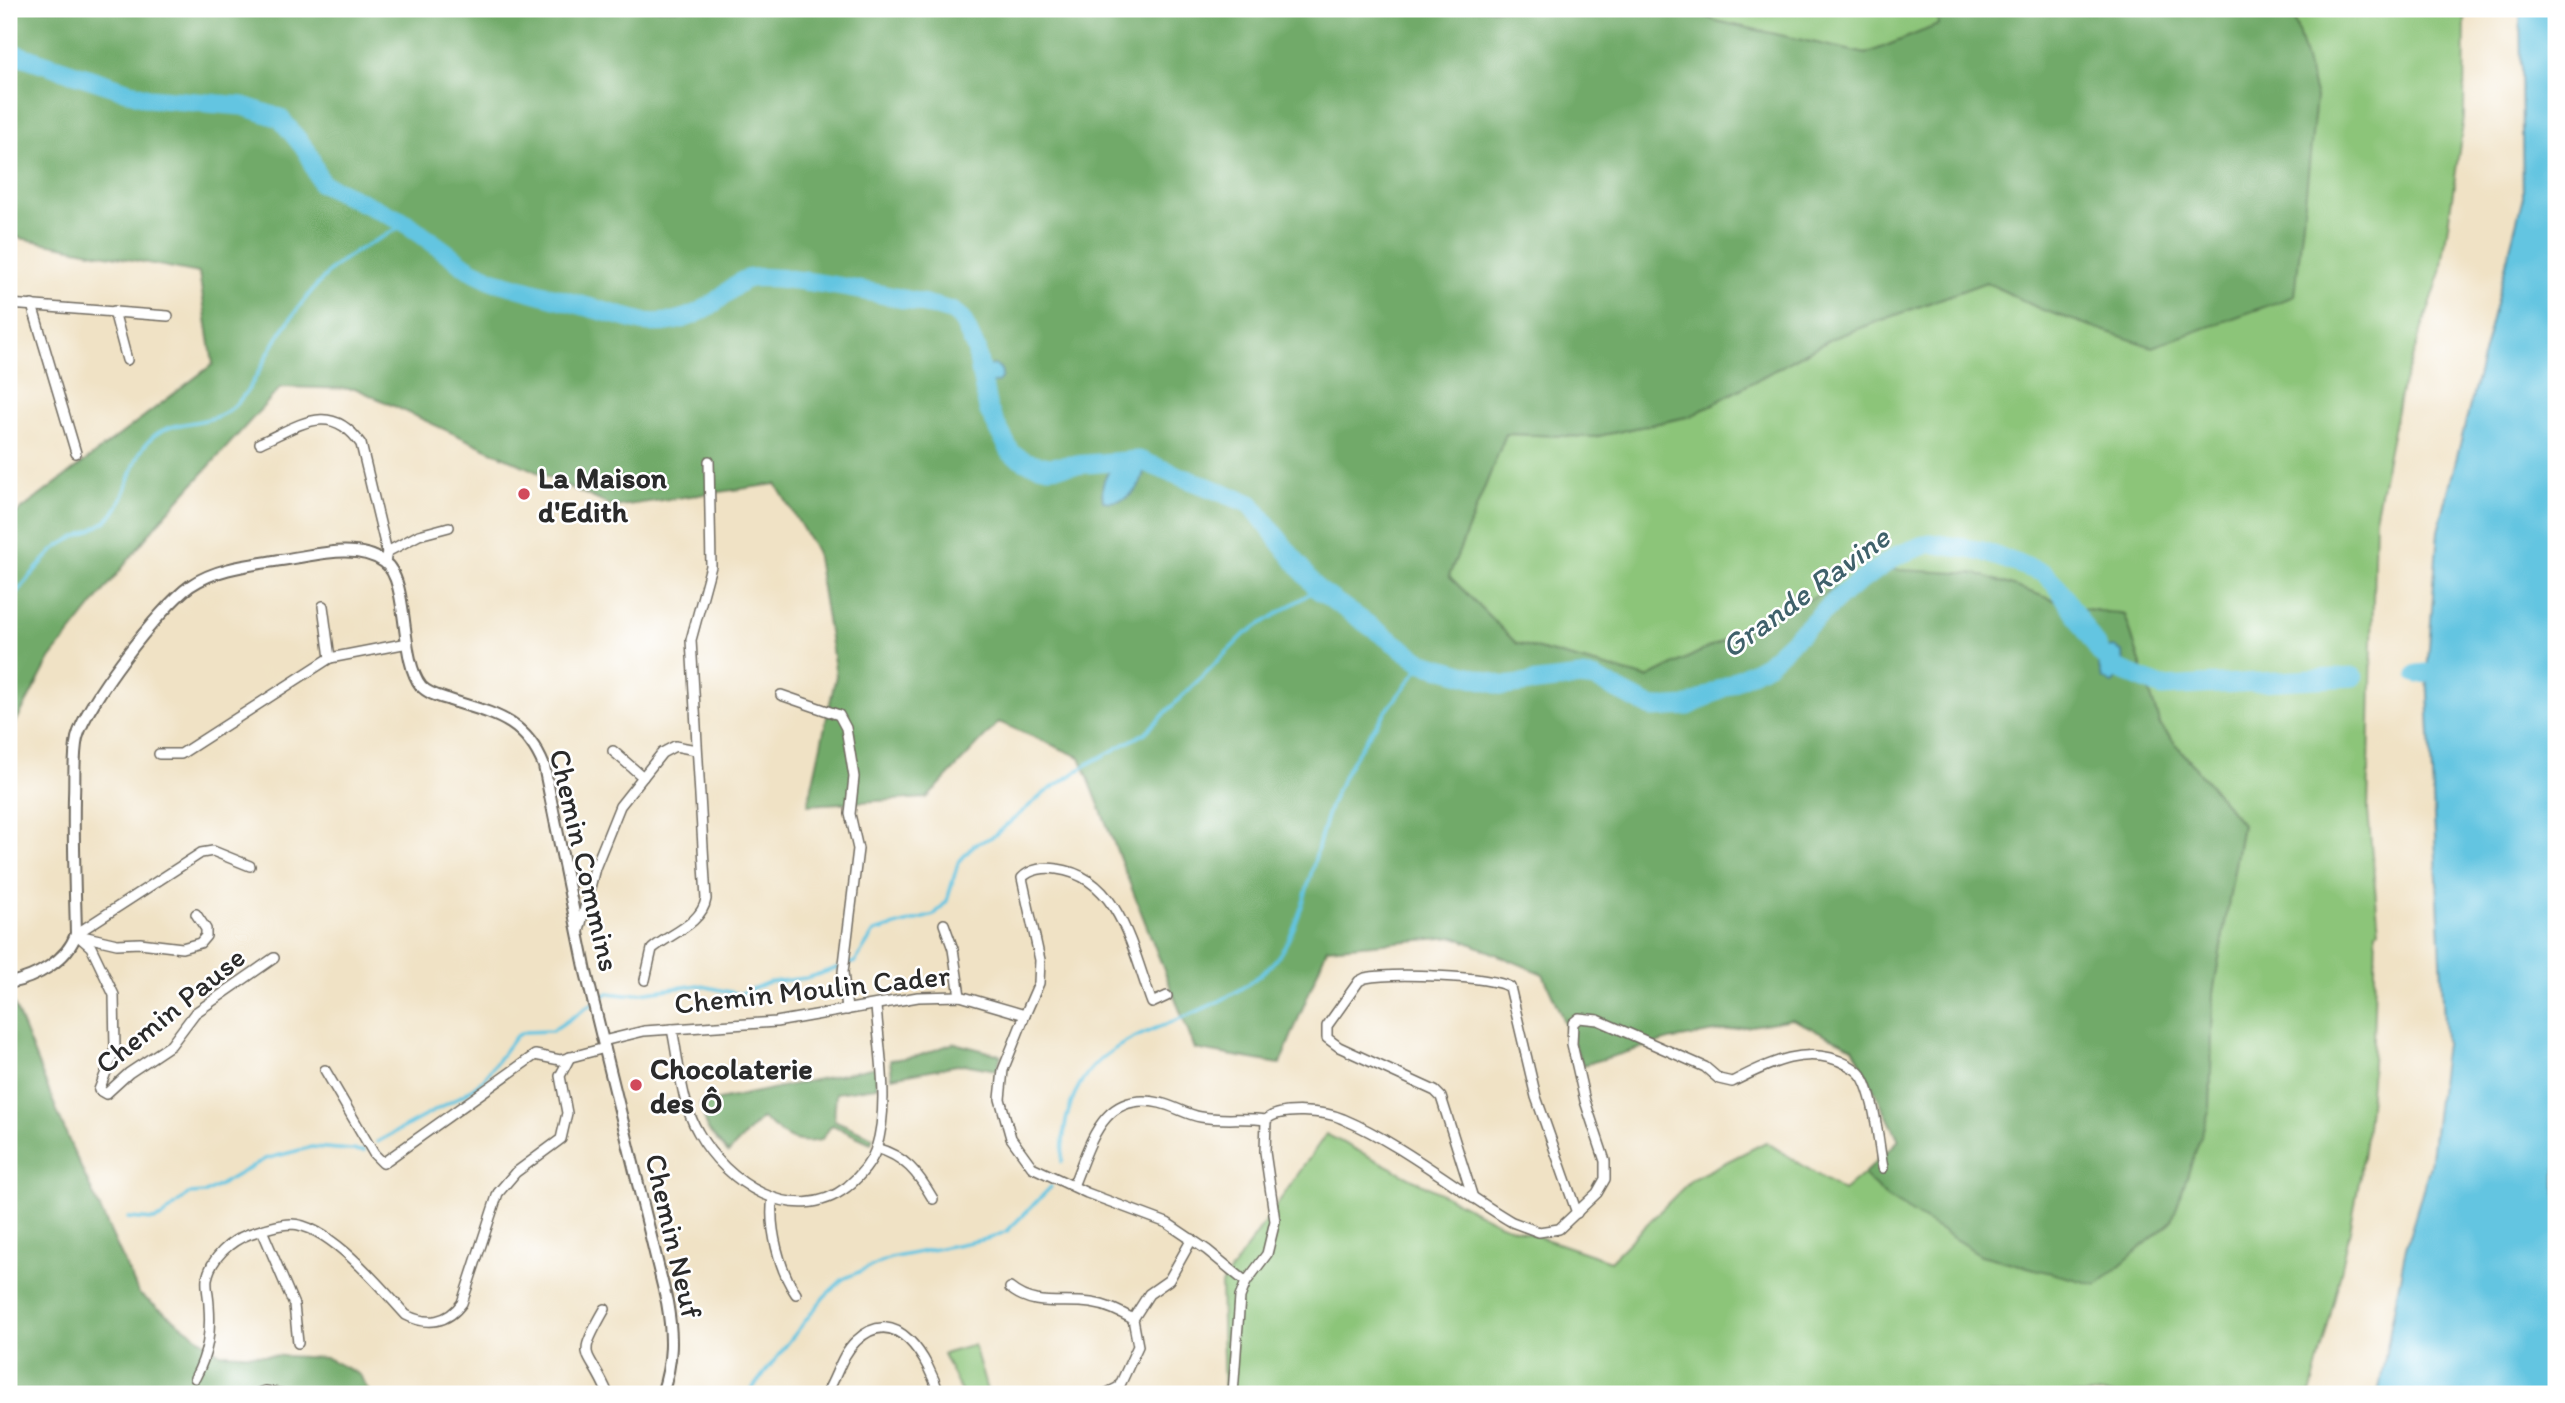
<svg xmlns="http://www.w3.org/2000/svg" width="2565" height="1403" font-family="Itim,sans-serif">
	<style>
		.green { fill: #8cc579; stroke: #5c7852; stroke-width: 2 }
		.forest { fill: #71aa69; stroke: #4e6a4a; stroke-width: 2 }
		.water { fill: #63c5e1; stroke: #477886; stroke-width: 2 }
		.lines { fill: none; stroke-linecap: round; stroke-linejoin: round }
		.stream { stroke: #63c5e1; stroke-width: 3.5 }
		.river { stroke: #63c5e1; stroke-width: 19 }
		.minor-casing { stroke: #706b61; stroke-width: 12 }
		.tertiary-casing { stroke: #706b61; stroke-width: 14 }
		.minor { stroke: #fff; stroke-width: 9 }
		.tertiary { stroke: #fff; stroke-width: 10 }
		.poi-dot { fill: #d1495b; stroke: #fff; stroke-width: 2.5 }
		.labels { text-anchor: middle; dominant-baseline: central; stroke-width: 5; stroke-linejoin: round; paint-order: stroke }
		.poi-label { font-size: 30px; font-weight: bold; fill: #2b2b2b; stroke: #fff; text-anchor: start }
		.street-label { font-size: 30px; fill: #2b2b2b; stroke: #fff }
		.water-label { font-size: 32px; font-style: italic; fill: #3f616b; stroke: #fff }
	</style>
	<rect width="100%" height="100%" fill="#fff"/>
	<filter id="ink" filterUnits="userSpaceOnUse"><feTurbulence type="fractalNoise" baseFrequency=".0143" numOctaves="2"/><feDisplacementMap in="SourceGraphic" scale="14" xChannelSelector="R" yChannelSelector="G"/><feConvolveMatrix kernelMatrix="1 2 1 2 8 2 1 2 1" color-interpolation-filters="sRGB"/></filter>
	<filter id="wash" filterUnits="userSpaceOnUse"><feTurbulence type="fractalNoise" baseFrequency=".00686" numOctaves="4" result="noise"/><feDisplacementMap in="SourceGraphic" scale="28" xChannelSelector="R" yChannelSelector="G"/><feGaussianBlur stdDeviation="1.57" result="paint"/><feColorMatrix in="noise" values="0 0 0 0 0 0 0 0 0 0 0 0 0 0 0 0 0 1.4 0 .05"/><feComposite in="paint" operator="in"/></filter>
	<g filter="url(#wash)">
		<rect width="100%" height="100%" fill="#f0e2c5"/>
		<g class="green">
			<path d="M 1689,9 L 1937,9 L 1939,25 L 1866,54 L 1716,21 Z"/>
			<path d="M 2292,9 L 2465,9 L 2464,117 L 2441,272 L 2401,391 L 2375,518 L 2368,811 L 2379,931 L 2376,931 C 2374,1002 2374,1074 2365,1144 C 2353,1229 2332,1312 2310,1394 L 1224,1394 L 1221,1285 L 1326,1134 L 1498,1223 L 1610,1261 L 1692,1179 L 1766,1142 L 1843,1191 L 1863,1174 L 1885,1196 L 2210,1109 L 2213,993 L 2242,824 L 2160,725 L 2125,615 L 2074,607 L 1978,574 L 1787,609 L 1647,678 L 1516,643 L 1449,576 L 1506,434 L 1594,437 L 1691,416 L 1833,338 L 1986,282 L 2040,309 L 2316,98 Z"/>
			<path d="M 974,1345 L 988,1394 L 962,1394 L 943,1354 Z"/>
		</g>
		<g class="forest">
			<path d="M 9,9 L 1689,9 L 1716,21 L 1866,54 L 1938,25 L 1937,9 L 2292,9 L 2316,98 L 2295,296 L 2152,347 L 2040,309 L 1986,282 L 1833,338 L 1691,416 L 1594,437 L 1506,434 L 1449,576 L 1516,643 L 1647,678 L 1787,609 L 1881,569 L 1978,574 L 2074,607 L 2125,615 L 2160,725 L 2242,824 L 2213,993 L 2210,1109 L 2172,1221 L 2097,1285 L 1981,1255 L 1885,1196 L 1863,1174 L 1899,1140 L 1853,1047 L 1792,1019 L 1669,1040 L 1583,1065 L 1543,974 L 1455,937 L 1327,948 L 1280,1064 L 1195,1049 L 1080,757 L 999,722 L 927,798 L 808,805 L 836,675 L 816,551 L 776,484 L 613,507 L 357,389 L 281,387 L 157,524 L 50,659 L 9,735 L 9,519 L 213,364 L 199,273 L 9,236 Z"/>
			<path d="M 9,992 L 72,1148 L 139,1294 L 220,1353 L 327,1358 L 360,1375 L 370,1394 L 9,1394 Z"/>
			<path d="M 954,1043 L 1001,1055 L 997,1070 L 963,1064 L 892,1077 L 890,1060 L 918,1056 Z"/>
			<path d="M 876,1067 L 877,1087 L 836,1093 L 834,1120 L 873,1137 L 871,1143 L 832,1125 L 821,1140 C 791,1146 784,1135 762,1118 L 728,1153 L 708,1130 L 700,1104 Z"/>
		</g>
		<g class="water">
			<path d="M 2520,9 L 2556,9 L 2556,1394 L 2378,1394 L 2406,1247 L 2430,1165 L 2445,1043 L 2427,673 L 2438,531 L 2523,197 Z"/>
			<circle cx="993" cy="374" r="9"/>
			<path d="M 1128,455 L 1143,455 C 1149,483 1131,505 1103,501 C 1099,477 1109,469 1128,455 Z"/>
			<path d="M 2114,647 L 2123,652 L 2124,670 L 2112,684 L 2102,678 L 2098,664 L 2102,649 Z"/>
		</g>
		<g class="lines">
			<g class="stream">
				<path d="M 9,601 C 22,587 46,555 59,546 C 76,534 100,530 113,514 C 132,489 129,456 155,435 C 178,418 212,427 234,406 C 255,387 264,357 280,334 C 293,314 309,293 326,275 C 347,251 380,241 406,223"/>
				<path d="M 377,1142 L 465,1094 L 482,1081 L 516,1036 L 525,1032 L 552,1031 L 608,993 L 626,995 L 698,985 L 739,994 L 769,982 L 807,978 L 855,962 L 874,932 L 934,915 L 947,901 L 958,863 L 974,845 L 994,836 L 1043,794 L 1088,764 L 1145,733 L 1245,634 L 1317,589"/>
				<path d="M 1062,1162 C 1062,1013 1186,1045 1269,967 C 1305,932 1313,851 1331,804 C 1351,752 1390,707 1423,663"/>
				<path d="M 128,1218 L 154,1220 L 162,1217 L 188,1194 L 206,1193 L 265,1159 L 312,1147 L 364,1151"/>
				<path d="M 748,1394 L 824,1297 L 843,1279 L 890,1258 L 991,1238 L 1007,1231 L 1051,1187"/>
			</g>
			<g class="river">
				<path d="M 9,52 L 148,98 L 243,106 L 280,118 L 307,151 L 321,183 L 406,223 L 469,269 L 494,281 L 642,322 C 675,326 701,315 725,294 C 732,289 739,281 747,279 C 775,271 921,300 953,312 L 962,319 L 976,349 L 988,409 L 1011,453 L 1027,462 L 1048,467 L 1139,460 L 1251,504 L 1317,589 L 1423,663 L 1504,686 L 1580,677 L 1596,679 L 1653,708 L 1689,706 L 1767,664 L 1846,591 L 1898,555 L 1930,543 L 1982,551 L 2044,573 L 2058,587 L 2101,654 L 2117,669 L 2162,687 L 2354,677"/>
				<path d="M 2417,674 L 2427,673"/>
			</g>
		</g>
	</g>
	<g filter="url(#ink)">
		<g class="lines">
			<g class="minor-casing">
				<g id="minor">
					<path d="M 9,304 L 168,316"/>
					<path d="M 32,305 L 76,453"/>
					<path d="M 114,311 L 127,360"/>
					<path d="M 260,443 C 299,426 330,400 361,444 L 387,552 L 385,562"/>
					<path d="M 387,552 L 419,535 L 449,527"/>
					<path d="M 323,606 L 330,658"/>
					<path d="M 781,695 L 839,715 L 846,728 L 854,777 L 850,814 L 858,849 L 843,972 L 847,1010"/>
					<path d="M 613,751 L 643,777"/>
					<path d="M 159,754 L 181,754 L 330,658 L 408,643"/>
					<path d="M 944,924 L 953,949 L 960,996"/>
					<path d="M 579,931 L 595,868 L 620,806 L 662,753 L 675,746 L 696,750"/>
					<path d="M 76,934 L 91,947 L 114,995 L 115,1049 L 99,1090 L 106,1094 L 129,1073 L 171,1045 L 195,1013 L 274,958"/>
					<path d="M 76,934 L 201,853 L 213,851 L 250,866"/>
					<path d="M 78,935 L 117,944 L 140,943 L 182,948 L 200,943 L 206,936 L 206,929 L 196,914"/>
					<path d="M 645,980 L 652,949 C 669,934 702,924 706,899 L 691,640 L 711,566 L 709,461"/>
					<path d="M 1025,1015 L 1039,983 L 1040,960 L 1022,878 C 1030,869 1045,867 1057,869 C 1120,877 1133,952 1152,1003 L 1167,996"/>
					<path d="M 672,1029 C 679,1062 681,1103 698,1132 C 725,1182 794,1228 847,1187 C 859,1177 871,1164 876,1149 C 890,1105 879,1051 876,1006"/>
					<path d="M 603,1041 L 644,1031 L 776,1022 L 918,997 L 960,996 L 1025,1015 L 1003,1070 L 1000,1099 L 1011,1138 L 1032,1167 L 1087,1193 L 1167,1223 L 1207,1250 L 1246,1282"/>
					<path d="M 325,1070 L 374,1154 L 383,1163 L 535,1055 L 560,1060 L 605,1048"/>
					<path d="M 1266,1120 C 1279,1107 1326,1111 1343,1119 C 1400,1143 1458,1190 1512,1222 L 1539,1232 L 1559,1229 L 1597,1193 L 1605,1179 L 1605,1161 L 1585,1101 L 1572,1044 L 1573,1023 L 1579,1018 L 1598,1020 L 1705,1067 L 1719,1079 L 1732,1082 C 1769,1063 1809,1043 1848,1065 C 1857,1070 1862,1074 1866,1084 C 1876,1109 1878,1141 1883,1168"/>
					<path d="M 876,1148 C 905,1156 918,1173 933,1199"/>
					<path d="M 1073,1186 C 1091,1143 1102,1090 1160,1103 C 1174,1106 1187,1115 1201,1117 C 1222,1121 1244,1117 1266,1120"/>
					<path d="M 773,1198 C 768,1227 780,1271 796,1294"/>
					<path d="M 1473,1198 L 1441,1097 L 1435,1091 L 1339,1047 L 1327,1038 L 1327,1026 L 1359,981 L 1365,978 C 1390,973 1488,975 1510,987 L 1536,1097 L 1577,1213"/>
					<path d="M 262,1230 L 294,1305 L 298,1343"/>
					<path d="M 1010,1288 C 1034,1308 1062,1299 1091,1303 C 1107,1305 1120,1312 1133,1319"/>
					<path d="M 605,1309 C 574,1363 588,1346 608,1394"/>
					<path d="M 195,1378 C 208,1354 211,1332 209,1306 C 209,1298 206,1287 207,1279 C 211,1258 230,1241 249,1234 C 262,1230 277,1224 291,1224 C 330,1225 381,1288 406,1315 C 427,1326 448,1323 462,1303 L 498,1193 L 515,1173 L 561,1139 L 567,1113 L 560,1076 L 570,1057"/>
					<path d="M 256,1394 L 265,1391 L 284,1394"/>
					<path d="M 826,1394 C 837,1377 841,1355 856,1341 C 897,1301 929,1361 939,1394"/>
					<path d="M 1105,1394 L 1119,1387 L 1138,1346 L 1133,1319 L 1149,1294 L 1169,1280 L 1192,1239"/>
					<path d="M 1233,1394 L 1240,1297 L 1246,1282 L 1267,1254 L 1275,1221 L 1265,1152 L 1266,1120"/>
				</g>
			</g>
			<g class="tertiary-casing">
				<path id="tertiary" d="M 9,983 C 35,978 67,961 76,934 C 75,888 73,842 74,797 C 75,778 73,757 77,738 C 86,703 159,608 190,586 C 216,568 250,565 281,560 C 312,556 356,542 384,562 C 410,580 399,659 421,686 C 428,694 441,697 450,700 C 494,714 525,719 544,766 L 586,972 L 667,1302 C 673,1336 673,1361 662,1394"/>
			</g>
			<use href="#minor" class="minor"/>
			<use href="#tertiary" class="tertiary"/>
		</g>
	</g>
	<g class="poi-dot">
		<circle cx="524" cy="494" r="7"/>
		<circle cx="636" cy="1085" r="7"/>
	</g>
	<g class="labels">
		<g class="poi-label">
			<text x="538" y="477">La Maison<tspan x="538" dy="34">d'Edith</tspan></text>
			<text x="650" y="1068">Chocolaterie<tspan x="650" dy="34">des Ô</tspan></text>
		</g>
		<g class="street-label">
			<text transform="translate(585 860) rotate(77)">Chemin Commins</text>
			<text transform="translate(812 989) rotate(-6)">Chemin Moulin Cader</text>
			<text transform="translate(170 1010) rotate(-39)">Chemin Pause</text>
			<text transform="translate(674 1236) rotate(77)">Chemin Neuf</text>
		</g>
		<g class="water-label">
			<text transform="translate(1805 592) rotate(-36)">Grande Ravine</text>
		</g>
	</g>
	<rect width="2565" height="1403" fill="none" stroke="#fff" stroke-width="35"/>
</svg>
